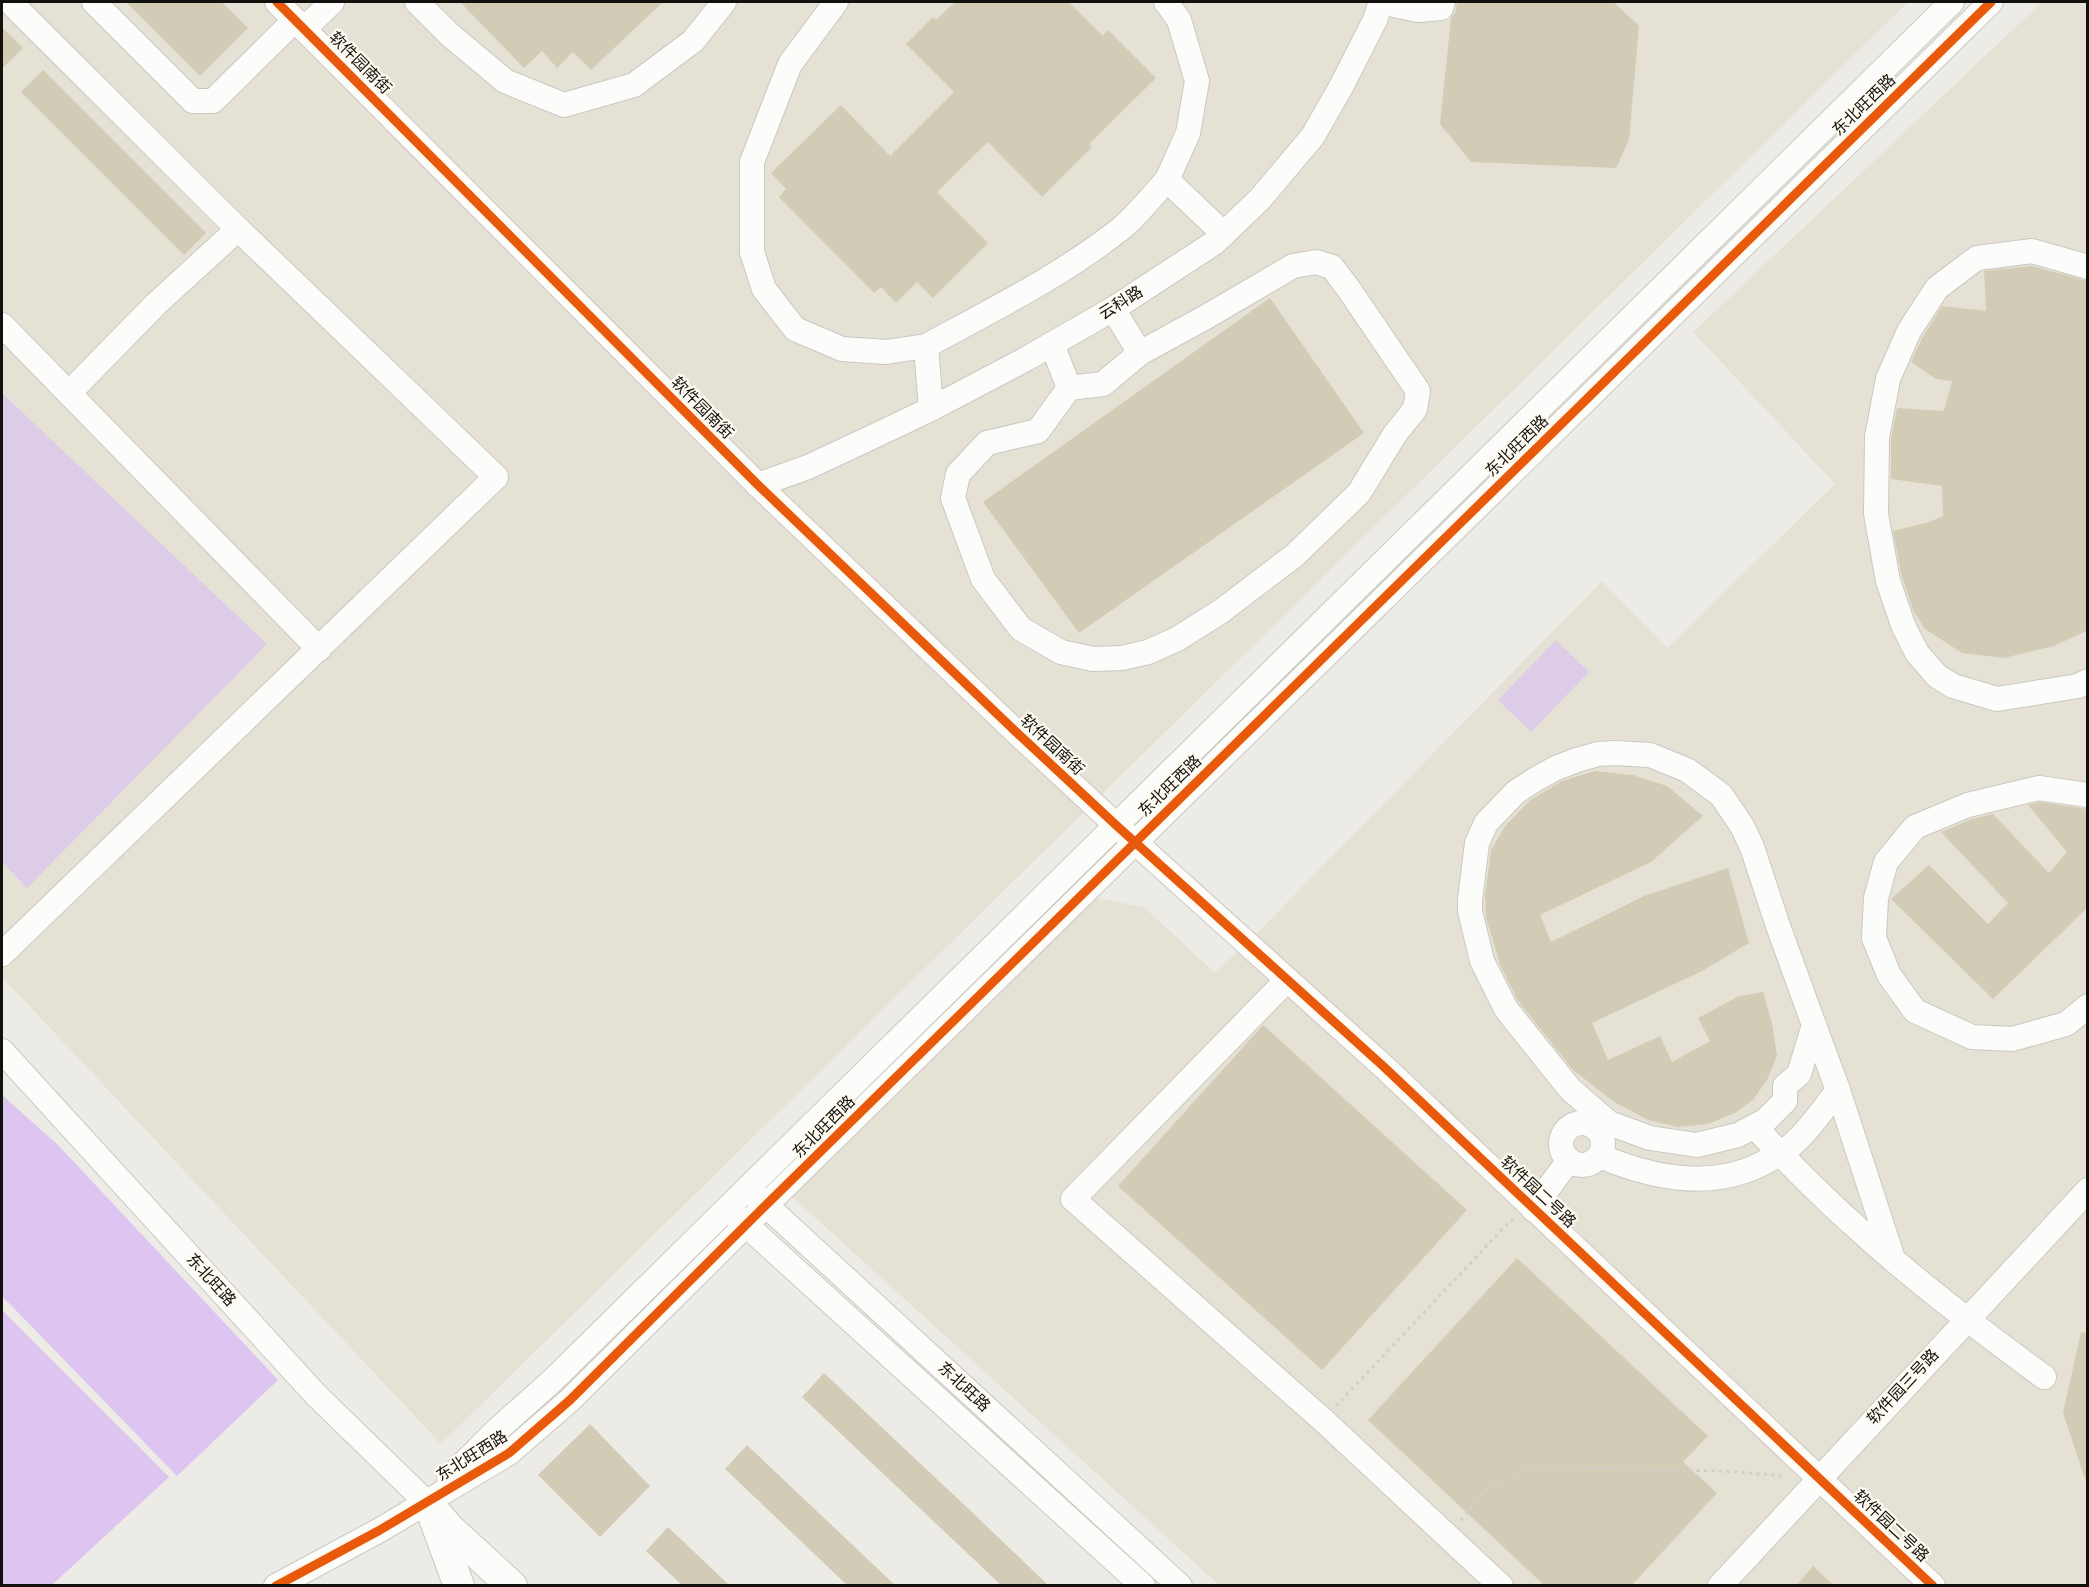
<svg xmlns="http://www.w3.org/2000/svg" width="2089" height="1587" font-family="'Alegreya Sans','Noto Sans SC',sans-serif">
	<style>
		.built { fill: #e5e2d5 }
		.green { fill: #dccce8 }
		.forest { fill: #dec4f1 }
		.building { fill: #d2ccb6 }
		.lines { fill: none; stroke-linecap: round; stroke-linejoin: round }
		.minor-casing { stroke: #c9c8c3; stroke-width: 26 }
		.major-casing { stroke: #c9c8c3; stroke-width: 32 }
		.path { stroke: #d0cfcd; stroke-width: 3; stroke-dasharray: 3 4.5; stroke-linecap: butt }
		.minor { stroke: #fcfcfb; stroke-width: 24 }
		.major { stroke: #fcfcfb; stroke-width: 30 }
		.cycleway-casing { stroke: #fefaef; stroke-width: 13 }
		.cycleway { stroke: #e8590c; stroke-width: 9 }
		.labels { text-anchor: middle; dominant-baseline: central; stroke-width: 4.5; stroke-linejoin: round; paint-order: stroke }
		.street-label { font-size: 16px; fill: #12110e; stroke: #fefaef }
	</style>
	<rect width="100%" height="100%" fill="#ecebe6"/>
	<g class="built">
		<path d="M 2,2 L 1908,2 L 441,1444 L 2,977 Z"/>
		<path d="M 2042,2 L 2087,2 L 2087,1585 L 1219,1585 L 788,1193 L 1090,897 L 1144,907 L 1215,973 L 1261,929 L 1602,581 L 1667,648 L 1835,484 L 1693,332 Z"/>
	</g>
	<g class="green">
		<path d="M 2,393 L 267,644 L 27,888 L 2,862 Z"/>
		<path d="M 1556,640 L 1589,672 L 1531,732 L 1498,700 Z"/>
	</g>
	<g class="forest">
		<path d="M 2,1095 L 58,1145 L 278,1380 L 177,1476 L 2,1296 Z"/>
		<path d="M 2,1310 L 169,1477 L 52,1585 L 2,1585 Z"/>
	</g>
	<g class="building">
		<path d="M 126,2 L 222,2 L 248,28 L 200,76 Z"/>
		<path d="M 460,2 L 663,2 L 591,70 L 573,52 L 557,68 L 542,51 L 524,68 Z"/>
		<path d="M 955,2 L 1069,2 L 1103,36 L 1108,30 L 1156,78 L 1089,144 L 1092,147 L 1042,197 L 988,142 L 937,192 L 988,243 L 933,298 L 917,282 L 896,303 L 881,287 L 874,293 L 779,197 L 786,189 L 771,173 L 841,105 L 890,156 L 954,92 L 906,44 L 933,17 L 936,20 Z"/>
		<path d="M 1457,2 L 1614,2 L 1639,26 L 1629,140 L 1616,168 L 1471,162 L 1440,124 L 1451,18 L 1455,13 Z"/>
		<path d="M 2,27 L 23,48 L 2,69 Z"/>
		<path d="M 43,70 L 206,233 L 184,255 L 21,92 Z"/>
		<path d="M 2031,266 L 2088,281 L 2088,630 L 2054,646 L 2004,658 L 1962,653 L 1925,629 L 1914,612 L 1902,577 L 1893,531 L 1929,522 L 1943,516 L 1942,486 L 1891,479 L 1891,438 L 1897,408 L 1944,411 L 1952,381 L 1936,379 L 1911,362 L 1922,338 L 1942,306 L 1986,311 L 1984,271 Z"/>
		<path d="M 1270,298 L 1364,433 L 1079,633 L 983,502 Z"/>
		<path d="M 1595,771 L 1633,775 L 1667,786 L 1703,816 L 1651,862 L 1540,915 L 1551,942 L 1644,896 L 1728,868 L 1749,943 L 1702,971 L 1592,1023 L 1608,1060 L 1660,1036 L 1672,1062 L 1710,1041 L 1698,1018 L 1739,996 L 1763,992 L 1772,1023 L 1777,1056 L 1767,1080 L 1753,1100 L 1735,1113 L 1708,1124 L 1678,1127 L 1648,1120 L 1614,1102 L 1573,1070 L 1518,1001 L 1501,967 L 1486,918 L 1485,895 L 1491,850 L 1506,825 L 1529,801 L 1562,781 Z"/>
		<path d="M 2040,802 L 2088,809 L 2088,907 L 1993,999 L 1891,899 L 1929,865 L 1988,924 L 2008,903 L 1941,832 L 1972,819 L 1993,814 L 2049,873 L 2067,852 L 2028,805 Z"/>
		<path d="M 1263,1025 L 1467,1210 L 1322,1370 L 1118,1186 Z"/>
		<path d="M 1517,1258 L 1708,1436 L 1683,1462 L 1717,1493 L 1631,1586 L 1545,1586 L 1368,1420 Z"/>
		<path d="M 2081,1332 L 2088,1333 L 2088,1478 L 2085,1479 L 2063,1413 Z"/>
		<path d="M 824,1373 L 974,1514 L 1049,1586 L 1002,1586 L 802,1397 Z"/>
		<path d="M 590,1424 L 650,1486 L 600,1537 L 538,1475 Z"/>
		<path d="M 747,1445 L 896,1586 L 848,1586 L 725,1469 Z"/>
		<path d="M 668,1527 L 730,1586 L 683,1586 L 646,1551 Z"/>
		<path d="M 1813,1566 L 1834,1586 L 1796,1586 Z"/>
	</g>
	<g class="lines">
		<g class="minor-casing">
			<g id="minor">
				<path d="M 94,2 L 193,101 L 213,101 L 295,20"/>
				<path d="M 277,2 L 758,485 L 1014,730 L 1117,826 L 1383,1066 L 1933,1586"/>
				<path d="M 417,2 L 449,34 L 505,81 L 564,105 L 634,85 L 693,41 L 724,2"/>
				<path d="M 836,2 L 790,64 L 752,162 L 752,252 L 764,289 L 795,329 L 842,349 L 886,352 L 926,346 L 931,409"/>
				<path d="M 1166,2 L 1179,20 L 1197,81 L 1188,133 L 1167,180 L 1224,234"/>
				<path d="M 1380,2 L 1418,10 L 1441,8 L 1443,2"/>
				<path d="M 304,29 L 332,2"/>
				<path d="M 1316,262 L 1332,267 L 1348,288 L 1418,391 L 1415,409 L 1395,434 L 1359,493 L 1295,555 L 1220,612 L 1177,639 L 1148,652 L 1122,658 L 1093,659 L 1061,652 L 1021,629 L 983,579 L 953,498 L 958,474 L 987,443 L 1038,431 L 1069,388 L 1103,384 L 1140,353 L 1206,317 L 1293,266 Z"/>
				<path d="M 2088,267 L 2032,251 L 1977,258 L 1937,288 L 1909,331 L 1888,379 L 1877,437 L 1876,514 L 1888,581 L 1903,625 L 1917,653 L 1937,676 L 1953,686 L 1997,699 L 2078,686 L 2088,681"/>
				<path d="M 1113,309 L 1140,353"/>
				<path d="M 2,325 L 319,649"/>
				<path d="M 1052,344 L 1069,388"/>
				<path d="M 926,346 C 994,309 1063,275 1123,227 C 1139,213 1153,195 1167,180"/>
				<path d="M 69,393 L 156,304 L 238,229"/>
				<path d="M 758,485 L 808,467 L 868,439 L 931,409 L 1026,359 L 1113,309 L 1214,243 L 1260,199 L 1313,136 L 1342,85 L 1375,20 L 1381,2"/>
				<path d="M 1615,753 L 1650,755 L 1687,770 L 1721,795 L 1742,826 L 1752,847 L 1777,923 L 1814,1025 L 1799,1074 L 1785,1086 L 1785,1101 L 1766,1120 L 1738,1135 L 1697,1145 L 1650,1138 L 1609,1123 L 1570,1089 L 1506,1009 L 1482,961 L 1470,911 L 1470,900 L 1477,843 L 1486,823 L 1516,792 L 1536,779 L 1556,768 L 1577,760 L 1598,754 Z"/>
				<path d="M 2088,795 L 2039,788 L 1968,805 L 1915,827 L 1886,862 L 1876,898 L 1874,938 L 1889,975 L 1915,1011 L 1972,1037 L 2012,1039 L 2066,1024 L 2088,1006"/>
				<path d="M 2,954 L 496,477 L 238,229 L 10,2"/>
				<path d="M 1287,980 L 1073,1199 L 1323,1420 L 1501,1586"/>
				<path d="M 1814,1025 L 1838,1090 L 1893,1259"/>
				<path d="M 2,1051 L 316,1395 L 426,1502"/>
				<circle cx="1582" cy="1144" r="21"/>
				<path d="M 1755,1127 C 1787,1161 1820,1195 1855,1226 C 1915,1281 1979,1329 2044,1377"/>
				<path d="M 1600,1156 C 1654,1179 1714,1191 1767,1161 C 1777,1155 1786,1151 1794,1143 C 1811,1128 1824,1108 1838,1090"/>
				<path d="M 756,1196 L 1180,1586"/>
				<path d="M 1533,1209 L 1569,1160"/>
				<path d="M 734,1214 L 1143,1586"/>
				<path d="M 449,1478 L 496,1431 L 553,1380 L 1952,2"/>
				<path d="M 276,1586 L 380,1530 L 509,1453 L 570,1400 L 766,1205 L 1991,2"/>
				<path d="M 1720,1586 L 2088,1190"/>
			</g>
		</g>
		<g class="major-casing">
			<g id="major">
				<path d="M 426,1502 L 450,1529 L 512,1586"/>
				<path d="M 434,1518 L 459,1586"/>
			</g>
		</g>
		<g class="path">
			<path d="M 1336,1406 L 1510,1221 L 1516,1218"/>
			<path d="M 1461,1520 L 1485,1490 L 1536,1467 L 1723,1471 L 1786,1476"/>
		</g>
		<use href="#minor" class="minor"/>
		<use href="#major" class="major"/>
		<g class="cycleway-casing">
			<g id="cycleway">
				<path d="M 277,2 L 758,485 L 1014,730 L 1117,826 L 1383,1066 L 1933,1586"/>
				<path d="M 276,1586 L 380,1530 L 509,1453 L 570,1400 L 766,1205 L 1991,2"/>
			</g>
		</g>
		<use href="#cycleway" class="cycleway"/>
	</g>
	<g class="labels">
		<g class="street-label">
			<text transform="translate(360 63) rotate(45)">软件园南街</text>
			<text transform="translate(1864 105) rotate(-44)">东北旺西路</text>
			<text transform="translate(1121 303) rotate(-32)">云科路</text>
			<text transform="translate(702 408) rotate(45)">软件园南街</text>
			<text transform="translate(1517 446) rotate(-44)">东北旺西路</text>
			<text transform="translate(1052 745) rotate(43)">软件园南街</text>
			<text transform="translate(1170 786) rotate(-44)">东北旺西路</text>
			<text transform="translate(824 1127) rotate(-45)">东北旺西路</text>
			<text transform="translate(1538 1192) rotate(43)">软件园二号路</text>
			<text transform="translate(211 1280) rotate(48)">东北旺路</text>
			<text transform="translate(964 1387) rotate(43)">东北旺路</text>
			<text transform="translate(1903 1387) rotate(-47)">软件园三号路</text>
			<text transform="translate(472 1456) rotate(-32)">东北旺西路</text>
			<text transform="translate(1891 1526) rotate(43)">软件园二号路</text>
		</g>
	</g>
	<rect width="2089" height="1587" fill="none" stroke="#12110e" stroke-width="6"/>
</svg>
